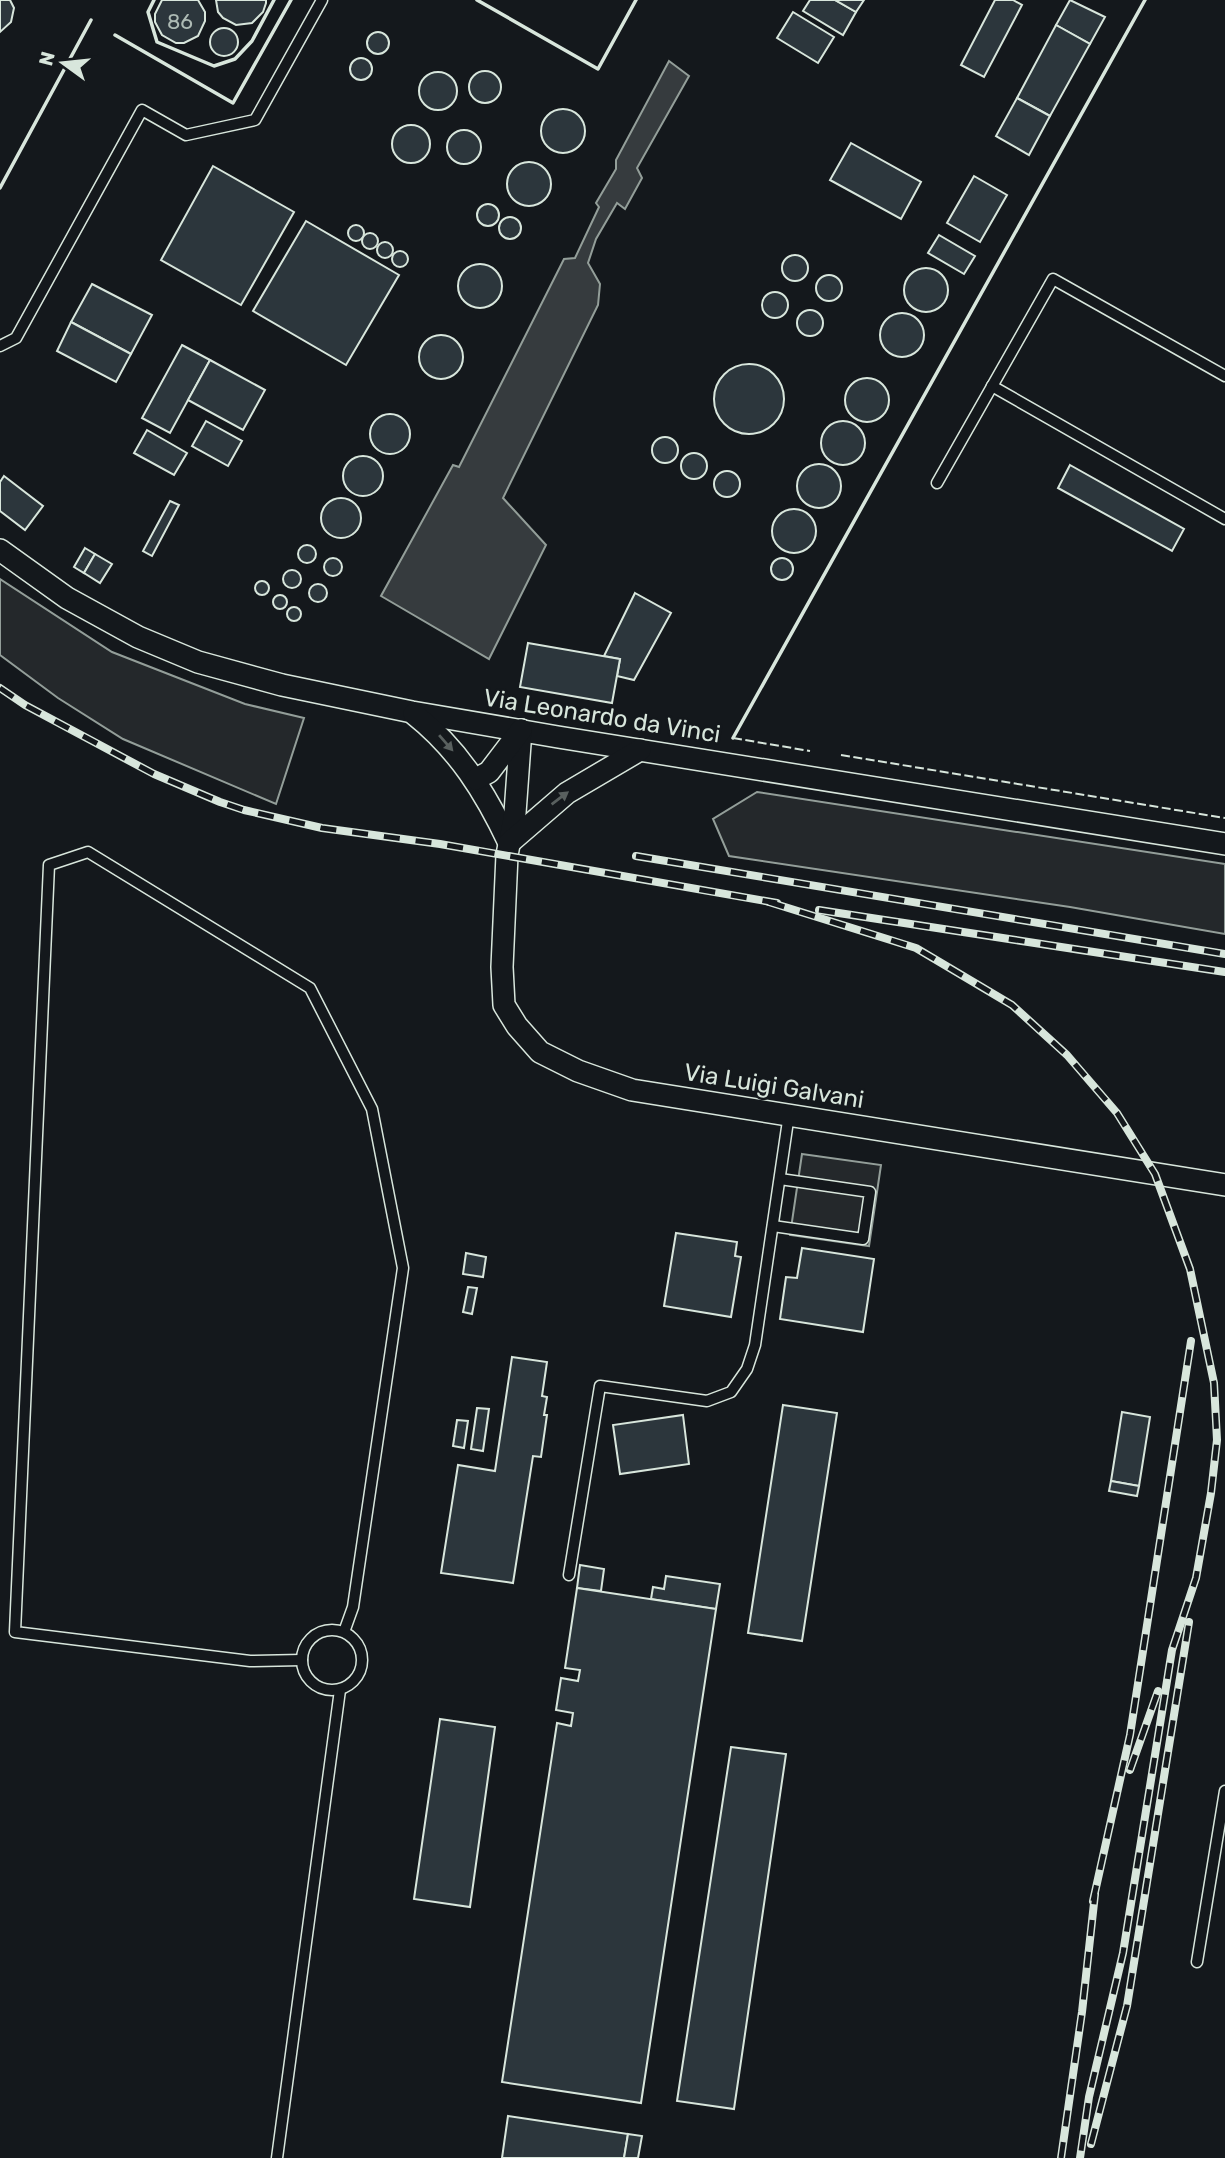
<svg xmlns="http://www.w3.org/2000/svg" width="1225" height="2158" font-family="Rubik,sans-serif">
	<style>
		.parking { fill: #24282b; stroke: #939e99; stroke-width: 2 }
		.water { fill: #363b3e; stroke: #939e99; stroke-width: 2 }
		.building { fill: #2c363c; stroke: #d8e6dc; stroke-width: 2 }
		.lines { fill: none; stroke-linecap: round; stroke-linejoin: round }
		.lane-casing { stroke: #d8e6dc; stroke-width: 13 }
		.street-casing { stroke: #d8e6dc; stroke-width: 24 }
		.lane { stroke: #14181c; stroke-width: 10 }
		.street { stroke: #14181c; stroke-width: 21 }
		.rail-casing { stroke: #d8e6dc; stroke-width: 8 }
		.rail { stroke: #14181c; stroke-width: 5; stroke-dasharray: 16; stroke-linecap: butt }
		.fence { stroke: #d8e6dc; stroke-width: 2; stroke-dasharray: 9 3.5; stroke-linecap: butt }
		.wall { stroke: #d8e6dc; stroke-width: 3.5 }
		.oneway { fill: #59605f }
		.labels { text-anchor: middle; dominant-baseline: central; stroke-width: 5; stroke-linejoin: round; paint-order: stroke }
		.number-label { font-size: 21px; fill: #adbab4 }
		.street-label { font-size: 24px; fill: #d8e6dc; stroke: #14181c }
	</style>
	<rect width="100%" height="100%" fill="#14181c"/>
	<g class="parking">
		<path d="M 0,579 L 112,652 L 245,704 L 304,718 L 276,804 L 123,739 L 58,698 L 0,655 Z"/>
		<path d="M 757,792 L 1225,864 L 1225,934 L 1070,907 L 729,856 L 713,819 Z"/>
		<path d="M 802,1154 L 881,1165 L 869,1246 L 790,1235 Z"/>
	</g>
	<path class="water" d="M 669,61 L 689,76 L 637,168 L 642,178 L 625,209 L 617,203 L 596,239 L 588,263 L 600,284 L 598,305 L 503,498 L 546,545 L 489,659 L 381,596 L 453,465 L 459,467 L 564,259 L 575,258 L 599,207 L 596,203 L 616,169 L 616,160 Z"/>
	<g class="building">
		<path d="M 0,0 L 10,0 L 14,8 L 11,22 L 0,32 Z"/>
		<path d="M 162,0 L 198,0 L 205,12 L 205,21 L 198,36 L 184,43 L 176,43 L 162,35 L 155,22 L 155,14 Z"/>
		<path d="M 216,0 L 266,0 L 266,3 L 263,12 L 252,23 L 236,25 L 223,18 L 218,12 Z"/>
		<path d="M 810,0 L 835,0 L 856,12 L 843,35 L 803,11 Z"/>
		<path d="M 835,0 L 864,0 L 856,12 Z"/>
		<path d="M 995,0 L 1013,0 L 1022,5 L 984,77 L 961,65 Z"/>
		<path d="M 1070,0 L 1105,17 L 1090,44 L 1056,25 Z"/>
		<path d="M 793,12 L 834,37 L 818,63 L 777,38 Z"/>
		<path d="M 1056,25 L 1090,44 L 1050,116 L 1017,98 Z"/>
		<circle cx="224" cy="42" r="14"/>
		<circle cx="378" cy="43" r="11"/>
		<circle cx="361" cy="69" r="11"/>
		<circle cx="485" cy="87" r="16"/>
		<circle cx="438" cy="91" r="19"/>
		<path d="M 1017,98 L 1050,116 L 1029,155 L 996,136 Z"/>
		<circle cx="563" cy="131" r="22"/>
		<circle cx="411" cy="144" r="19"/>
		<circle cx="464" cy="147" r="17"/>
		<path d="M 851,143 L 921,182 L 901,219 L 830,180 Z"/>
		<circle cx="529" cy="184" r="22"/>
		<path d="M 213,166 L 294,212 L 241,305 L 161,260 Z"/>
		<path d="M 974,176 L 1007,195 L 980,242 L 947,223 Z"/>
		<circle cx="488" cy="215" r="11"/>
		<circle cx="510" cy="228" r="11"/>
		<path d="M 306,221 L 399,275 L 346,365 L 253,311 Z"/>
		<circle cx="356" cy="233" r="8"/>
		<circle cx="370" cy="241" r="8"/>
		<path d="M 939,235 L 975,256 L 964,274 L 928,253 Z"/>
		<circle cx="385" cy="250" r="8"/>
		<circle cx="400" cy="259" r="8"/>
		<circle cx="795" cy="268" r="13"/>
		<circle cx="480" cy="286" r="22"/>
		<circle cx="926" cy="290" r="22"/>
		<circle cx="829" cy="288" r="13"/>
		<path d="M 92,284 L 152,315 L 131,354 L 71,322 Z"/>
		<circle cx="775" cy="305" r="13"/>
		<circle cx="810" cy="323" r="13"/>
		<circle cx="902" cy="335" r="22"/>
		<path d="M 71,322 L 131,354 L 116,382 L 57,351 Z"/>
		<circle cx="441" cy="357" r="22"/>
		<path d="M 182,345 L 210,360 L 170,433 L 142,418 Z"/>
		<path d="M 210,360 L 265,390 L 243,430 L 188,400 Z"/>
		<circle cx="749" cy="399" r="35"/>
		<circle cx="867" cy="400" r="22"/>
		<circle cx="390" cy="434" r="20"/>
		<path d="M 206,421 L 242,441 L 228,466 L 192,446 Z"/>
		<circle cx="843" cy="443" r="22"/>
		<path d="M 147,430 L 187,453 L 174,475 L 134,453 Z"/>
		<circle cx="665" cy="450" r="13"/>
		<circle cx="694" cy="466" r="13"/>
		<circle cx="363" cy="476" r="20"/>
		<circle cx="819" cy="486" r="22"/>
		<path d="M 1070,465 L 1184,529 L 1172,551 L 1058,488 Z"/>
		<circle cx="727" cy="484" r="13"/>
		<path d="M 4,476 L 43,506 L 25,530 L 0,511 L 0,482 Z"/>
		<circle cx="341" cy="518" r="20"/>
		<path d="M 170,501 L 179,505 L 152,556 L 143,551 Z"/>
		<circle cx="794" cy="531" r="22"/>
		<circle cx="307" cy="554" r="9"/>
		<path d="M 85,548 L 95,554 L 84,573 L 74,567 Z"/>
		<path d="M 95,554 L 112,564 L 100,583 L 84,573 Z"/>
		<circle cx="782" cy="569" r="11"/>
		<circle cx="333" cy="567" r="9"/>
		<circle cx="292" cy="579" r="9"/>
		<circle cx="262" cy="588" r="7"/>
		<circle cx="318" cy="593" r="9"/>
		<path d="M 635,593 L 671,613 L 634,680 L 617,676 L 620,659 L 604,656 Z"/>
		<circle cx="280" cy="602" r="7"/>
		<circle cx="294" cy="614" r="7"/>
		<path d="M 528,643 L 620,659 L 612,703 L 520,687 Z"/>
		<path d="M 676,1233 L 737,1242 L 735,1256 L 741,1257 L 731,1317 L 664,1306 Z"/>
		<path d="M 802,1248 L 874,1259 L 863,1332 L 780,1319 L 786,1277 L 797,1278 Z"/>
		<path d="M 466,1253 L 486,1257 L 483,1277 L 463,1274 Z"/>
		<path d="M 468,1287 L 477,1288 L 472,1314 L 463,1312 Z"/>
		<path d="M 512,1357 L 547,1362 L 542,1396 L 547,1397 L 544,1415 L 547,1415 L 541,1457 L 533,1456 L 513,1583 L 441,1573 L 458,1465 L 495,1471 Z"/>
		<path d="M 783,1405 L 837,1413 L 802,1641 L 748,1633 Z"/>
		<path d="M 477,1408 L 489,1409 L 483,1451 L 471,1449 Z"/>
		<path d="M 1122,1412 L 1150,1417 L 1139,1486 L 1111,1481 Z"/>
		<path d="M 683,1415 L 689,1464 L 620,1474 L 613,1425 Z"/>
		<path d="M 457,1420 L 468,1421 L 464,1448 L 453,1446 Z"/>
		<path d="M 1111,1481 L 1139,1486 L 1137,1496 L 1109,1491 Z"/>
		<path d="M 580,1565 L 604,1569 L 601,1591 L 577,1588 Z"/>
		<path d="M 666,1576 L 720,1584 L 716,1609 L 651,1599 L 653,1587 L 664,1589 Z"/>
		<path d="M 577,1588 L 716,1609 L 641,2103 L 502,2082 L 557,1723 L 571,1726 L 573,1713 L 556,1710 L 561,1678 L 578,1681 L 580,1670 L 565,1668 Z"/>
		<path d="M 440,1719 L 495,1727 L 470,1907 L 414,1899 Z"/>
		<path d="M 731,1747 L 786,1754 L 734,2109 L 677,2101 Z"/>
		<path d="M 508,2116 L 628,2134 L 624,2158 L 502,2158 Z"/>
		<path d="M 628,2134 L 642,2136 L 638,2158 L 624,2158 Z"/>
	</g>
	<g class="lines">
		<g class="lane-casing">
			<g id="lane">
				<path d="M 0,346 L 16,338 L 142,110 L 186,135 L 255,120 L 322,0"/>
				<path d="M 992,386 L 1225,519"/>
				<path d="M 937,483 L 1053,279 L 1225,376"/>
				<path d="M 773,1226 L 863,1239 L 870,1192 L 780,1179"/>
				<path d="M 569,1575 L 600,1386 L 707,1401 L 731,1392 L 747,1369 L 755,1345 L 789,1114"/>
				<circle cx="332" cy="1660" r="30"/>
				<path d="M 302,1660 L 250,1661 L 15,1632 L 49,865 L 88,852 L 310,988 L 372,1109 L 403,1268 L 353,1607 L 344,1632"/>
				<path d="M 1197,1962 L 1225,1791"/>
				<path d="M 277,2158 L 340,1690"/>
			</g>
		</g>
		<g class="street-casing">
			<g id="street">
				<path d="M 0,550 L 67,598 L 138,637 L 198,662 L 282,685 L 412,712 L 558,737 L 1225,844"/>
				<path d="M 414,714 C 458,749 485,792 509,843"/>
				<path d="M 521,730 L 515,813 L 507,855 L 502,967 L 504,1005 L 517,1026 L 540,1052 L 578,1071 L 632,1090 L 1225,1185"/>
				<path d="M 476,779 L 489,772 L 521,730"/>
				<path d="M 509,843 L 567,793 L 640,750"/>
			</g>
		</g>
		<use href="#lane" class="lane"/>
		<use href="#street" class="street"/>
		<g class="rail-casing">
			<g id="rail">
				<path d="M 0,688 L 25,705 L 154,774 L 220,802 L 244,810 L 322,828 L 440,844 L 777,903"/>
				<path d="M 636,856 L 1225,954"/>
				<path d="M 769,902 L 916,948 L 1012,1005 L 1067,1055 L 1117,1113 L 1155,1174 L 1190,1269 L 1214,1383 L 1217,1440 L 1211,1493 L 1196,1578 L 1172,1650 L 1123,1953 L 1089,2097 L 1080,2158"/>
				<path d="M 819,910 L 1225,972"/>
				<path d="M 1130,1770 L 1158,1691"/>
				<path d="M 1093,1901 L 1130,1735 L 1191,1341"/>
				<path d="M 1091,2144 L 1127,2006 L 1189,1622"/>
				<path d="M 1061,2158 L 1082,2012 L 1095,1894"/>
			</g>
		</g>
		<use href="#rail" class="rail"/>
		<g class="fence">
			<path d="M 733,738 L 810,751"/>
			<path d="M 841,755 L 1225,818"/>
		</g>
		<g class="wall">
			<path d="M 154,0 L 148,12 L 157,42 L 214,66 L 235,59 L 252,41 L 274,0"/>
			<path d="M 477,0 L 598,69 L 636,0"/>
			<path d="M 115,35 L 233,103 L 291,0"/>
			<path d="M 0,188 L 91,20"/>
			<path d="M 733,738 L 1145,0"/>
		</g>
	</g>
	<defs><path id="oneway-solid" d="M-6-.8H1V-3.2L6.5 0L1 3.2V.8H-6Z" transform="scale(1.75)"/></defs>
	<g class="oneway">
		<use href="#oneway-solid" transform="translate(446 743) rotate(49)"/>
		<use href="#oneway-solid" transform="translate(560 798) rotate(-37)"/>
	</g>
	<g class="labels">
		<g class="number-label">
			<text x="180" y="21">86</text>
		</g>
		<g class="street-label">
			<text transform="translate(602 716) rotate(9)">Via Leonardo da Vinci</text>
			<text transform="translate(774 1086) rotate(9)">Via Luigi Galvani</text>
		</g>
	</g>
	<g transform="translate(63 63) rotate(285)" stroke="#14181c" stroke-width="5" paint-order="stroke">
	<path d="M0-5L12 26L0 18L-12 26Z" fill="#d8e6dc"/>
	<text y="-10" font-size="19" font-weight="bold" text-anchor="middle" fill="#d8e6dc">N</text>
	</g>
</svg>
